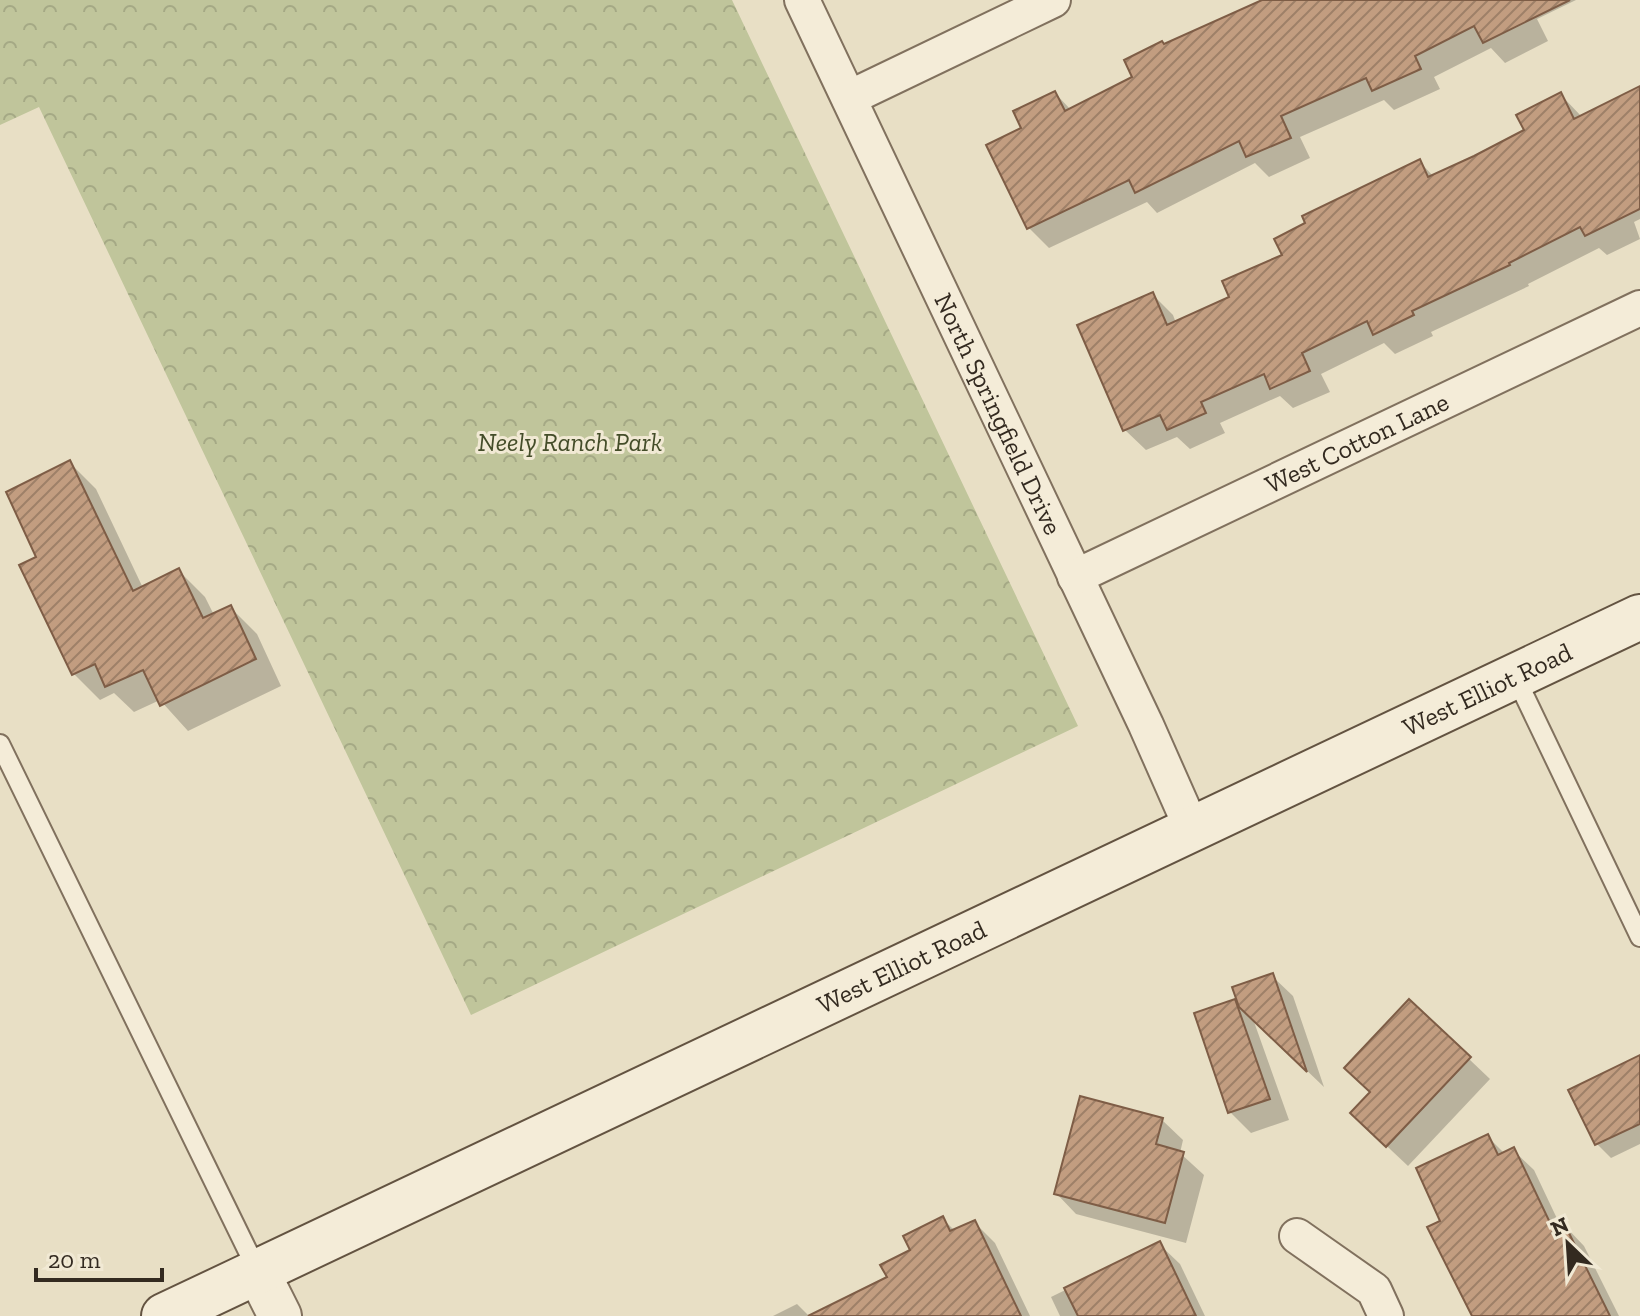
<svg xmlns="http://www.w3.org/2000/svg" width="1640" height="1316" font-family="'Zilla Slab',serif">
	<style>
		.forest { fill: url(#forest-crowns) }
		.shadow { fill: #0003 }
		.building { fill: url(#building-hatch); stroke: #7e5d46; stroke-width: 2 }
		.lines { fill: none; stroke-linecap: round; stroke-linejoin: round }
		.service-casing { stroke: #81715e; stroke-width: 22 }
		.minor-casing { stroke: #81715e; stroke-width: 38 }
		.tertiary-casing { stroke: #81715e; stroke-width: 46 }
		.secondary-casing { stroke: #635341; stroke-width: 48 }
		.service { stroke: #f4ecd8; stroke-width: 18 }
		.minor { stroke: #f4ecd8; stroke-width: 34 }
		.tertiary { stroke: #f4ecd8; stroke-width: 42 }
		.secondary { stroke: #f4ecd8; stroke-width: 44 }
		.labels { text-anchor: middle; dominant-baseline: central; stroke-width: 6; stroke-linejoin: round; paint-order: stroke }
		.street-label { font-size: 26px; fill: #332a20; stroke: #f1e9d4 }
		.park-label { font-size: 26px; font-style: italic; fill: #444d29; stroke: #f1e9d4 }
	</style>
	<defs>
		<pattern id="forest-crowns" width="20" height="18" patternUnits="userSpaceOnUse" patternTransform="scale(2)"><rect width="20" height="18" fill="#c0c59b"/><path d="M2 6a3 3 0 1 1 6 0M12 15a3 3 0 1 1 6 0" fill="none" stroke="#a5a985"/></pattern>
		<pattern id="building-hatch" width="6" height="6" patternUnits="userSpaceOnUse" patternTransform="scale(2)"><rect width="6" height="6" fill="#c29d80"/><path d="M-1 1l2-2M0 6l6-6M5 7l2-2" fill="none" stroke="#9e8068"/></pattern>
	</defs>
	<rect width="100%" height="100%" fill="#e8dfc5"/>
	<path class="forest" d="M 0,0 L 732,0 L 1078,726 L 471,1015 L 39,107 L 0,125 Z"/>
	<g class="shadow">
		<path d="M 1267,0 L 1576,0 L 1537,19 L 1548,41 L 1505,63 L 1491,48 L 1434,77 L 1440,89 L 1394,110 L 1384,100 L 1300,137 L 1310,158 L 1269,177 L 1255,163 L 1157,213 L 1147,202 L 1049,248 L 1029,228 L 1024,129 L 1055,93 L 1071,110 L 1135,78 L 1165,46 Z"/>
		<path d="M 1640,89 L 1640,219 L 1634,222 L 1640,239 L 1607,255 L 1599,248 L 1528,284 L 1529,286 L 1431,332 L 1433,336 L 1395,354 L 1384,343 L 1321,374 L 1330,392 L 1293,408 L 1280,396 L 1220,423 L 1225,433 L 1190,449 L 1177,437 L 1146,450 L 1125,430 L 1152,294 L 1173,315 L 1176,323 L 1232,298 L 1284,256 L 1419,161 L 1434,177 L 1527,131 L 1561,95 L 1582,117 Z"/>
		<path d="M 70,463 L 96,489 L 143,588 L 179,571 L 205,597 L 214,615 L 230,607 L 257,634 L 281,686 L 188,731 L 160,700 L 134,712 L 114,693 L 100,700 L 74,674 L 39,558 Z"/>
		<path d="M 1272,976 L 1293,996 L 1324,1087 L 1253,1019 L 1289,1120 L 1251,1133 L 1230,1112 L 1234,1002 L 1242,1009 Z"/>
		<path d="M 1640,1058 L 1640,1144 L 1611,1158 L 1597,1144 L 1571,1091 Z"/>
		<path d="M 1469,1059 L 1490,1079 L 1408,1166 L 1373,1133 Z"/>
		<path d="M 1162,1120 L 1183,1140 L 1180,1153 L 1204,1175 L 1186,1243 L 1076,1214 L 1056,1193 Z"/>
		<path d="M 1487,1136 L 1505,1154 L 1513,1150 L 1534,1170 L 1561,1227 L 1564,1225 L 1584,1246 L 1619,1316 L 1473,1316 L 1443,1222 Z"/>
		<path d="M 943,1219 L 955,1231 L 974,1222 L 995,1243 L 1030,1316 L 813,1316 L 889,1278 Z"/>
		<path d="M 1159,1244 L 1180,1264 L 1205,1316 L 1060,1316 L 1051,1297 Z"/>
		<path d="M 797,1304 L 809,1316 L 773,1316 Z"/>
	</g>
	<g class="building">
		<path d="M 1262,0 L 1570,0 L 1483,43 L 1474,26 L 1415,56 L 1421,69 L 1372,91 L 1366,78 L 1281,116 L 1291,138 L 1246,157 L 1239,141 L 1135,193 L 1129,180 L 1027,229 L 986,145 L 1021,128 L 1013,111 L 1055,91 L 1065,111 L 1132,77 L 1124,60 L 1162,41 L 1164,44 Z"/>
		<path d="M 1640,86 L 1640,209 L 1585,236 L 1580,227 L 1509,263 L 1510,265 L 1412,311 L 1414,315 L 1373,335 L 1367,321 L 1302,353 L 1310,371 L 1270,389 L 1264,374 L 1201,402 L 1206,413 L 1167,430 L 1160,415 L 1123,431 L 1077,325 L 1153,292 L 1167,325 L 1229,297 L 1222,281 L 1282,255 L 1274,239 L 1305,223 L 1302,216 L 1420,159 L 1428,177 L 1474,156 L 1524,130 L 1516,115 L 1561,92 L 1574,119 Z"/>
		<path d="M 70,460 L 133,591 L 179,568 L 203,618 L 231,605 L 256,659 L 160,706 L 143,670 L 105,687 L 95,664 L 72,675 L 19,565 L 36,557 L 6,492 Z"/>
		<path d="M 1273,973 L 1307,1072 L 1239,1007 L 1232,987 Z"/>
		<path d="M 1235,999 L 1270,1099 L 1228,1113 L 1194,1013 Z"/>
		<path d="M 1409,999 L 1471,1057 L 1386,1147 L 1350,1113 L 1370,1092 L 1344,1068 Z"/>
		<path d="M 1640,1055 L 1640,1124 L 1595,1145 L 1568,1090 Z"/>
		<path d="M 1080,1096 L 1163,1118 L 1156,1144 L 1184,1152 L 1165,1223 L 1054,1194 Z"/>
		<path d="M 1488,1134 L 1498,1155 L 1514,1147 L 1553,1229 L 1564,1223 L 1610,1316 L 1472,1316 L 1427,1227 L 1440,1221 L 1416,1168 Z"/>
		<path d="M 943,1216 L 950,1231 L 975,1220 L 1021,1316 L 808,1316 L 887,1277 L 880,1265 L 910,1250 L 903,1236 Z"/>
		<path d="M 1160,1241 L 1196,1316 L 1078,1316 L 1064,1288 Z"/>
	</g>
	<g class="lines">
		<g class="service-casing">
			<g id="service">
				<path d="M 1515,676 L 1640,937"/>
				<path d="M 0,744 L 258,1272"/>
			</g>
		</g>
		<g class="minor-casing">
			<g id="minor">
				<path id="s1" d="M 802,0 L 1146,725 L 1192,829"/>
				<path d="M 849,98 L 1053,0"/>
				<path id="s2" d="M 1075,577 L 1640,308"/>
				<path d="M 1297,1236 L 1374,1290 L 1386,1316"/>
			</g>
		</g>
		<g class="tertiary-casing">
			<path id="tertiary" d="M 258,1272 L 280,1316"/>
		</g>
		<g class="secondary-casing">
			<g id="secondary">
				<path id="s3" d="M 164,1316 L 1640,617"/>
			</g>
		</g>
		<use href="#service" class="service"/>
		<use href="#minor" class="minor"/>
		<use href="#tertiary" class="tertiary"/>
		<use href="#secondary" class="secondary"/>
	</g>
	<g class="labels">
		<g class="street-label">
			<text stroke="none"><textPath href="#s1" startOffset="458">North Springfield Drive</textPath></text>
			<text stroke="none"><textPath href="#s2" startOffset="312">West Cotton Lane</textPath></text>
			<text stroke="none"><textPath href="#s3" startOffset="1464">West Elliot Road</textPath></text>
			<text stroke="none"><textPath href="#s3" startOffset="816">West Elliot Road</textPath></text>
		</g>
		<g class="park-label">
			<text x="570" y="442">Neely Ranch Park</text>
		</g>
	</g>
	<g transform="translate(1568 1244) rotate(335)" stroke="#f1e9d4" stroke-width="6" paint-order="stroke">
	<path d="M0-6L14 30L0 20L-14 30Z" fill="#332a20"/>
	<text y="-12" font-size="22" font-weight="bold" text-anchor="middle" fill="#332a20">N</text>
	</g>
	<path d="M36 1268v12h126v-12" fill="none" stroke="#332a20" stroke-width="4"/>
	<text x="48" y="1268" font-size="24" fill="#332a20" stroke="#f1e9d4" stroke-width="6" paint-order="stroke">20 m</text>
</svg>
